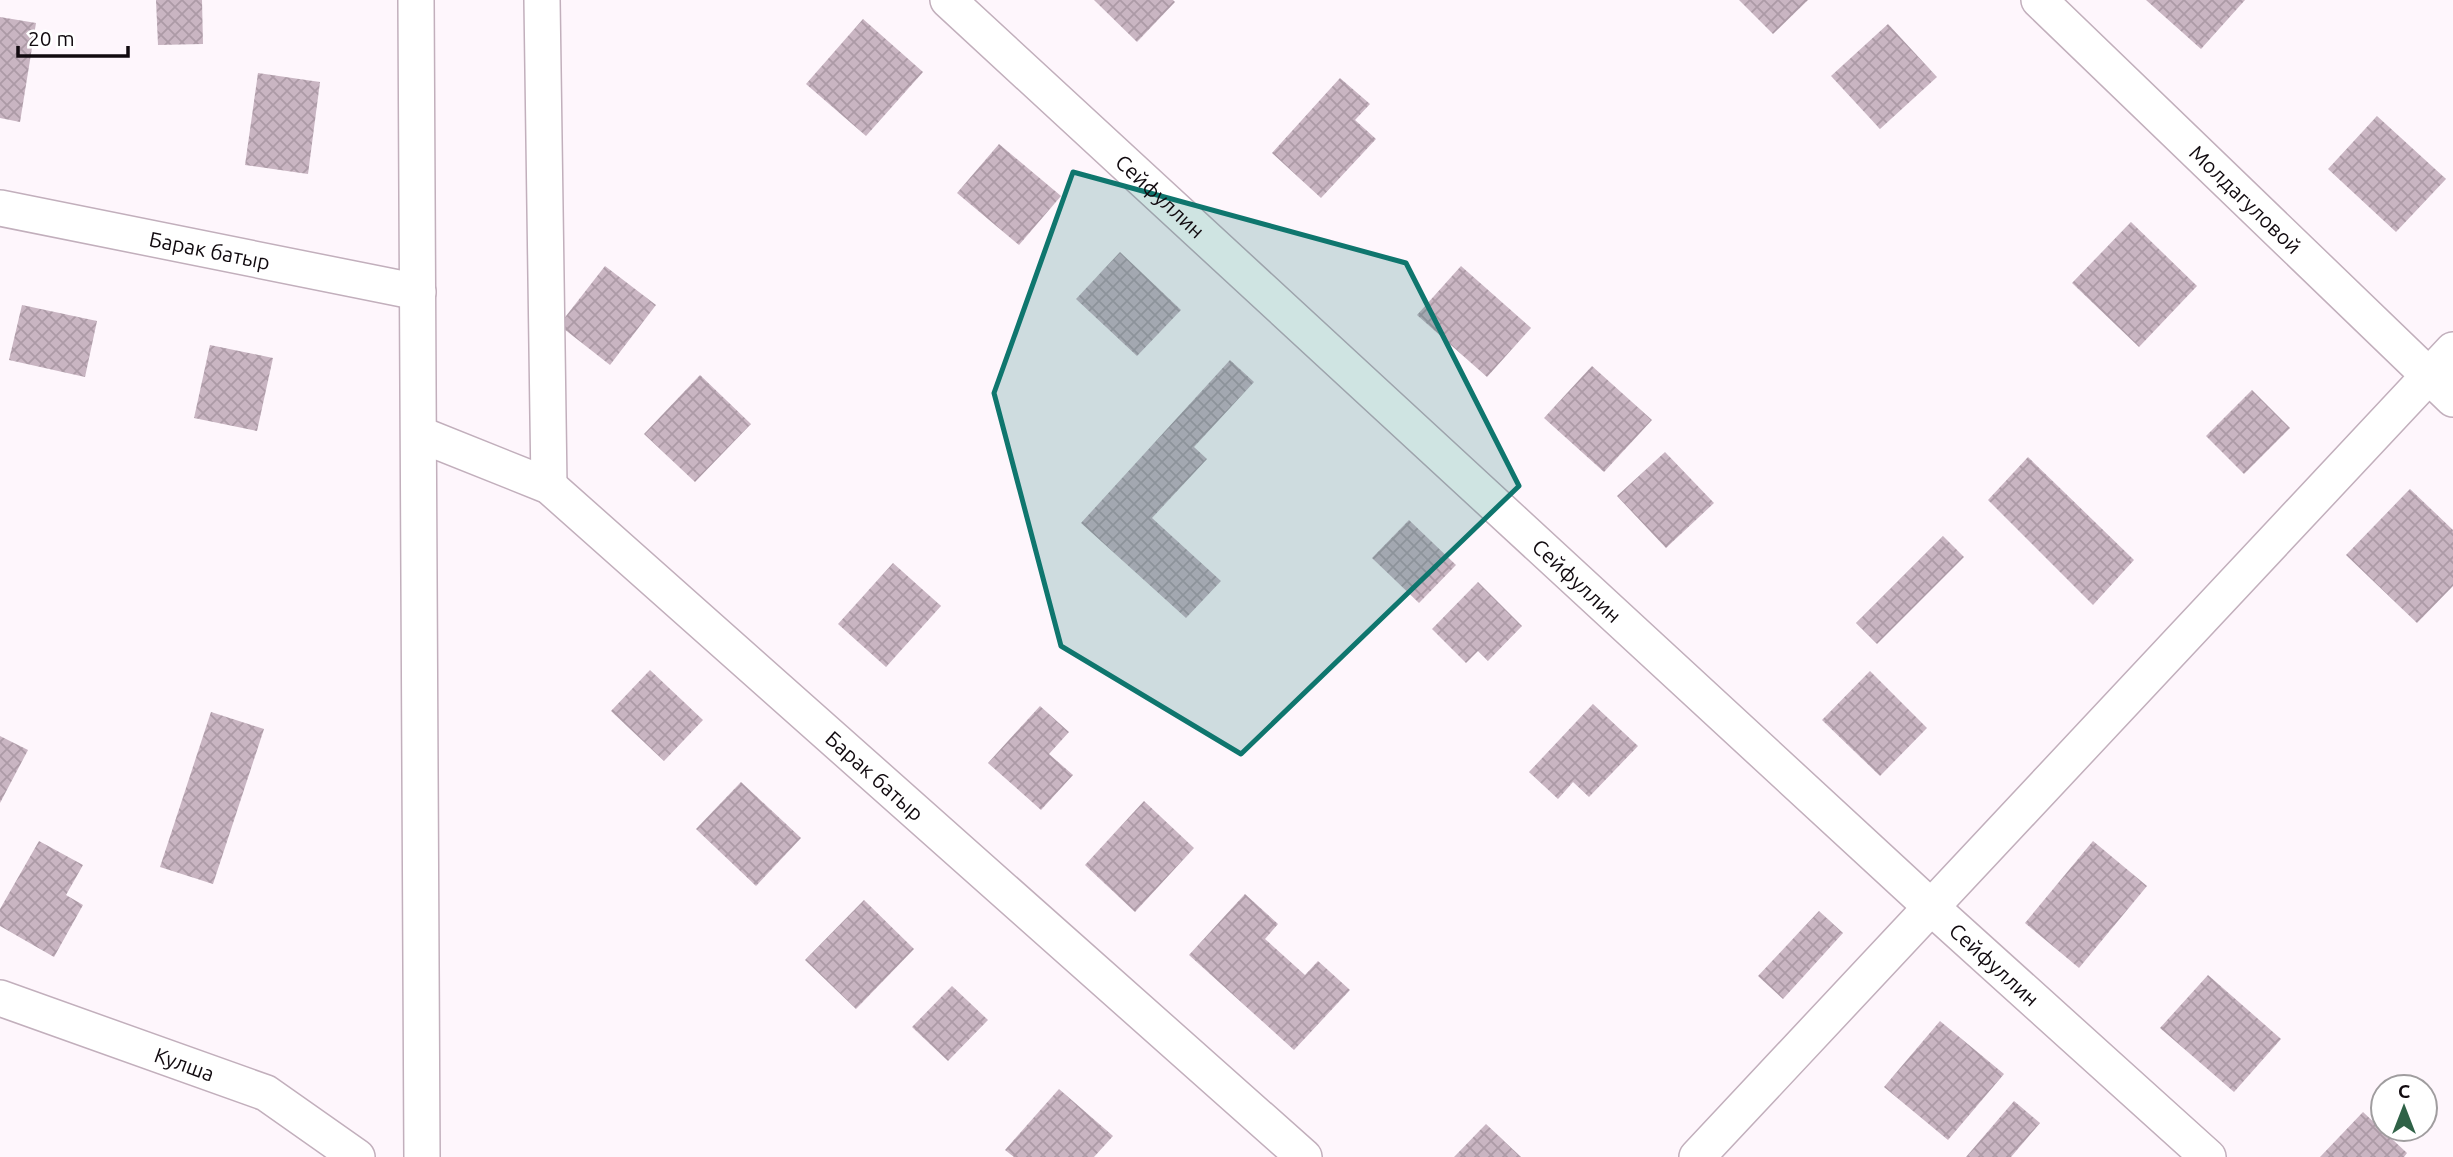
<svg xmlns="http://www.w3.org/2000/svg" width="2453" height="1157" font-family="Ubuntu,sans-serif">
	<style>
		.building { fill: url(#building-cross-hatch) }
		.lines { fill: none; stroke-linecap: round; stroke-linejoin: round }
		.minor-casing { stroke: #c2afbc; stroke-width: 38 }
		.minor { stroke: #fff; stroke-width: 35 }
		.marked { fill: #0f766e; fill-opacity: 0.2; stroke: #0f766e; stroke-width: 5; stroke-linejoin: round }
		.labels { text-anchor: middle; dominant-baseline: central; stroke-width: 5; stroke-linejoin: round; paint-order: stroke }
		.street-label { font-size: 21px; fill: #110a0f; stroke: #fff }
	</style>
	<defs>
		<pattern id="building-cross-hatch" width="8" height="8" patternUnits="userSpaceOnUse" patternTransform="scale(1.75)"><rect width="8" height="8" fill="#c9b5c2"/><path d="M0 0l8 8M0 8l8-8" fill="none" stroke="#ac9aa6"/></pattern>
	</defs>
	<rect width="100%" height="100%" fill="#fef6fc"/>
	<g class="building">
		<path d="M 156,0 L 202,0 L 203,44 L 158,45 Z"/>
		<path d="M 1094,0 L 1173,0 L 1175,2 L 1137,42 Z"/>
		<path d="M 1739,0 L 1808,0 L 1773,34 Z"/>
		<path d="M 2146,0 L 2245,0 L 2201,49 Z"/>
		<path d="M 0,17 L 36,23 L 20,122 L 0,118 Z"/>
		<path d="M 863,19 L 923,72 L 866,136 L 806,84 Z"/>
		<path d="M 1888,24 L 1937,77 L 1880,129 L 1831,76 Z"/>
		<path d="M 258,73 L 320,82 L 308,174 L 245,165 Z"/>
		<path d="M 1340,78 L 1370,104 L 1355,120 L 1376,139 L 1321,198 L 1272,153 Z"/>
		<path d="M 2377,116 L 2446,179 L 2396,232 L 2328,169 Z"/>
		<path d="M 999,144 L 1061,196 L 1019,245 L 957,193 Z"/>
		<path d="M 2131,222 L 2197,286 L 2139,347 L 2072,283 Z"/>
		<path d="M 1120,252 L 1181,310 L 1137,356 L 1076,299 Z"/>
		<path d="M 605,266 L 656,305 L 610,365 L 559,325 Z"/>
		<path d="M 1461,266 L 1531,328 L 1487,377 L 1417,315 Z"/>
		<path d="M 22,305 L 97,321 L 85,377 L 9,360 Z"/>
		<path d="M 210,345 L 273,358 L 257,431 L 194,418 Z"/>
		<path d="M 1230,360 L 1254,382 L 1194,447 L 1207,459 L 1152,518 L 1221,581 L 1186,618 L 1081,523 Z"/>
		<path d="M 1592,366 L 1652,420 L 1604,472 L 1544,418 Z"/>
		<path d="M 700,375 L 751,424 L 695,482 L 644,434 Z"/>
		<path d="M 2252,390 L 2290,428 L 2244,474 L 2206,436 Z"/>
		<path d="M 1665,452 L 1714,503 L 1666,548 L 1617,496 Z"/>
		<path d="M 2028,457 L 2134,560 L 2093,605 L 1988,500 Z"/>
		<path d="M 2410,489 L 2453,530 L 2453,586 L 2417,623 L 2346,555 Z"/>
		<path d="M 1409,520 L 1456,565 L 1419,603 L 1372,558 Z"/>
		<path d="M 1943,536 L 1964,557 L 1877,644 L 1856,623 Z"/>
		<path d="M 893,563 L 941,606 L 886,667 L 838,624 Z"/>
		<path d="M 1478,582 L 1522,626 L 1488,661 L 1478,651 L 1466,663 L 1432,629 Z"/>
		<path d="M 650,670 L 703,720 L 664,761 L 611,711 Z"/>
		<path d="M 1870,671 L 1927,728 L 1880,776 L 1822,720 Z"/>
		<path d="M 1593,704 L 1638,746 L 1589,797 L 1573,782 L 1558,799 L 1529,772 Z"/>
		<path d="M 1040,706 L 1069,732 L 1049,754 L 1073,775 L 1041,810 L 988,763 Z"/>
		<path d="M 211,712 L 264,729 L 213,884 L 160,867 Z"/>
		<path d="M 0,736 L 28,750 L 0,803 Z"/>
		<path d="M 741,782 L 801,838 L 756,886 L 696,829 Z"/>
		<path d="M 1144,801 L 1194,848 L 1135,912 L 1085,865 Z"/>
		<path d="M 39,841 L 83,865 L 66,895 L 83,905 L 54,957 L 0,926 L 0,909 Z"/>
		<path d="M 2093,841 L 2147,886 L 2079,968 L 2025,923 Z"/>
		<path d="M 1245,894 L 1278,924 L 1265,939 L 1305,975 L 1318,961 L 1350,990 L 1294,1050 L 1189,955 Z"/>
		<path d="M 864,900 L 914,949 L 856,1009 L 805,960 Z"/>
		<path d="M 1819,911 L 1843,933 L 1783,999 L 1758,976 Z"/>
		<path d="M 2208,975 L 2281,1039 L 2234,1092 L 2160,1028 Z"/>
		<path d="M 952,986 L 988,1020 L 948,1061 L 912,1027 Z"/>
		<path d="M 1940,1021 L 2004,1074 L 1948,1140 L 1884,1087 Z"/>
		<path d="M 1059,1089 L 1113,1136 L 1094,1157 L 1014,1157 L 1005,1150 Z"/>
		<path d="M 2014,1101 L 2040,1123 L 2011,1157 L 1966,1157 Z"/>
		<path d="M 2363,1112 L 2407,1153 L 2404,1157 L 2320,1157 Z"/>
		<path d="M 1486,1124 L 1521,1157 L 1454,1157 Z"/>
	</g>
	<g class="lines">
		<g class="minor-casing">
			<g id="minor">
				<path d="M 416,0 L 422,1157"/>
				<path d="M 542,0 L 549,486"/>
				<path id="s1" d="M 948,0 L 1931,907 L 2208,1157"/>
				<path id="s2" d="M 2039,0 L 2453,399"/>
				<path id="s3" d="M 0,208 L 418,292"/>
				<path id="s4" d="M 419,434 L 549,486 L 1304,1157"/>
				<path id="s5" d="M 0,998 L 266,1093 L 357,1157"/>
				<path d="M 1697,1157 L 2453,350"/>
			</g>
		</g>
		<use href="#minor" class="minor"/>
	</g>
	<path class="marked" d="M 1073,172 L 1406,263 L 1519,486 L 1241,754 L 1061,646 L 994,393 Z"/>
	<g class="labels">
		<g class="street-label">
			<text stroke="none"><textPath href="#s1" startOffset="289">Сейфуллин</textPath></text>
			<text stroke="none"><textPath href="#s2" startOffset="287">Молдагуловой</textPath></text>
			<text stroke="none"><textPath href="#s3" startOffset="214">Барак батыр</textPath></text>
			<text stroke="none"><textPath href="#s1" startOffset="856">Сейфуллин</textPath></text>
			<text stroke="none"><textPath href="#s4" startOffset="576">Барак батыр</textPath></text>
			<text stroke="none"><textPath href="#s1" startOffset="1423">Сейфуллин</textPath></text>
			<text stroke="none"><textPath href="#s5" startOffset="196">Кулша</textPath></text>
		</g>
	</g>
	<g transform="translate(2404 1108)"><circle r="33" fill="#ffffff" stroke="#a09d9f" stroke-width="2"/>
	<path d="M0-5L12 26L0 18L-12 26Z" fill="#2f6247"/>
	<text y="-10" font-size="19" font-weight="bold" text-anchor="middle" fill="#110a0f">С</text>
	</g>
	<path d="M18 46v10h110v-10" fill="none" stroke="#110a0f" stroke-width="3.5"/>
	<text x="28" y="46" font-size="21" fill="#110a0f" stroke="#ffffff" stroke-width="5" paint-order="stroke">20 m</text>
</svg>
